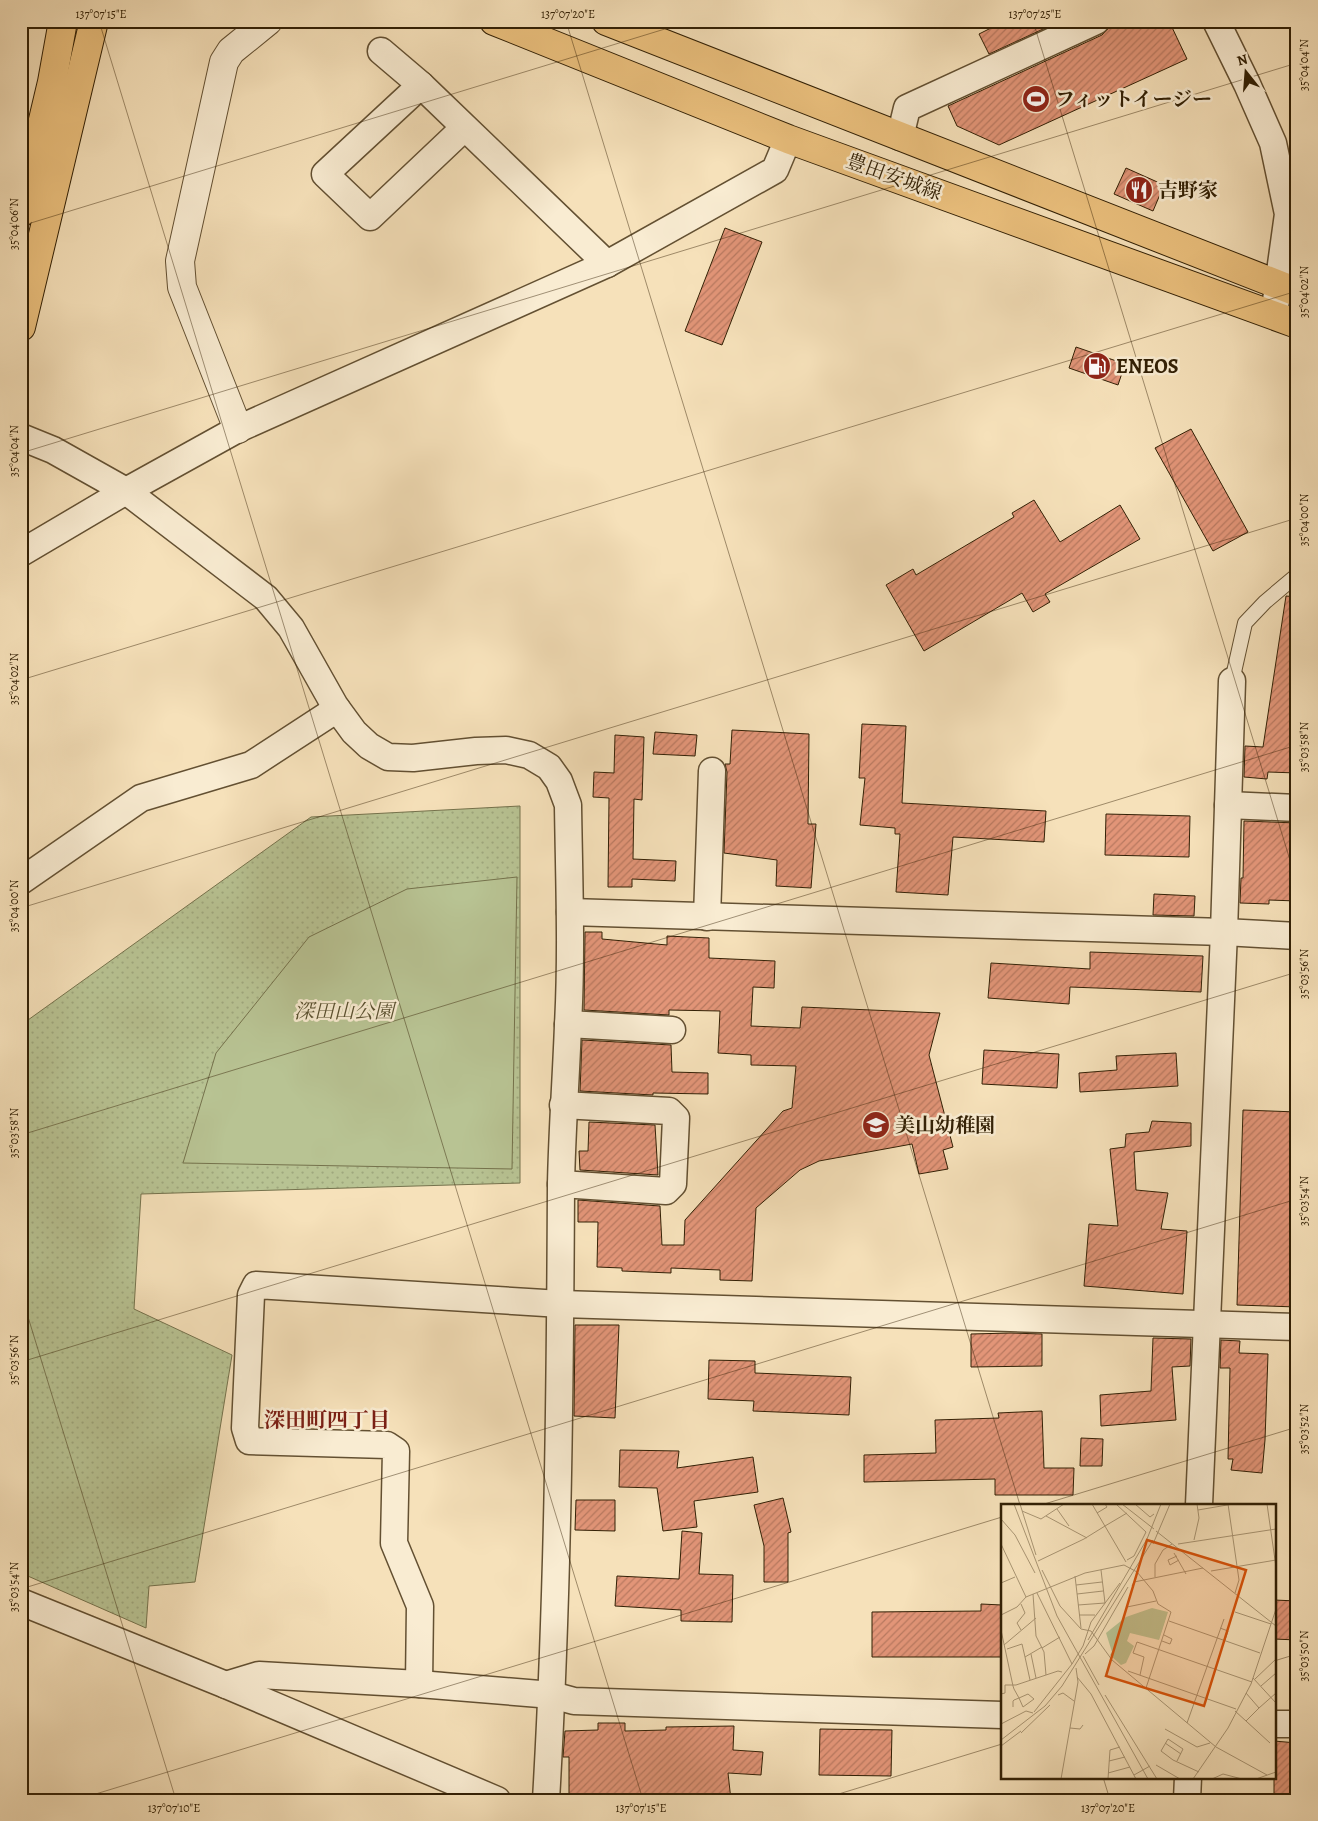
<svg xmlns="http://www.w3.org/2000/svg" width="1318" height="1821" font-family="Alegreya,'Noto Serif JP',serif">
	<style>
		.grass { fill: url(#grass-dots); stroke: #75724c }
		.garden { fill: #b8c393; stroke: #75724c }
		.building { fill: url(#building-hatch); stroke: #322005 }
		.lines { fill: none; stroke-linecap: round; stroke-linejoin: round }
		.service-casing { stroke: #635032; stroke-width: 16 }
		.minor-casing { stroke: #635032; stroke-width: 29 }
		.tertiary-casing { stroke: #635032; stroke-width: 30 }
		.primary-casing { stroke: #322005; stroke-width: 30 }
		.trunk-casing { stroke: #322005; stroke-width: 30 }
		.service { stroke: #f9ecd2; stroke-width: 14 }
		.minor { stroke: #f9ecd2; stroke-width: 26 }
		.tertiary { stroke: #f9ecd2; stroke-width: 28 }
		.primary { stroke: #ebc07d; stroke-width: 28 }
		.trunk { stroke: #ebc07d; stroke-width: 28 }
		.ticks { fill: none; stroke: #322005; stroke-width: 1; stroke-opacity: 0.45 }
		.labels { text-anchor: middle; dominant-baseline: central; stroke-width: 5; stroke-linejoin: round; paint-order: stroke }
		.poi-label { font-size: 20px; font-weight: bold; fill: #322005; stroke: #f9ecd2; text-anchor: start }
		.street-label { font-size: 20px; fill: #322005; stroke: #f9ecd2 }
		.park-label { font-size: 20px; font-style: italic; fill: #5a5130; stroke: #f9ecd2 }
		.neighbourhood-label { font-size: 21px; font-weight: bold; fill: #7a1f14; stroke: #f9ecd2 }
		.inset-road { fill: none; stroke: #a89472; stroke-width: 1 }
		.view { fill: #d6530b; fill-opacity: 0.15; stroke: #d6530b; stroke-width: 2.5 }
		.inset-edge { fill: none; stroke: #322005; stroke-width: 2.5 }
		.neatline { fill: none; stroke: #322005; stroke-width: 2 }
		.ticks-label { font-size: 12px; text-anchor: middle; fill: #322005 }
	</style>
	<defs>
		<pattern id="grass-dots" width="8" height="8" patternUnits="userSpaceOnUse" patternTransform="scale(1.25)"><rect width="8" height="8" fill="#b8c393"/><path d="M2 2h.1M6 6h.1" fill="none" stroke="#9fa77d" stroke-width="1.8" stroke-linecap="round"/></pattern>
		<pattern id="building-hatch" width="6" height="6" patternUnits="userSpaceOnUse" patternTransform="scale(1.25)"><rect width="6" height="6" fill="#e29578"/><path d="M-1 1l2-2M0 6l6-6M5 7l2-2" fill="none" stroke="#b87960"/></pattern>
	</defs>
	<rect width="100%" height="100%" fill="#f6e1ba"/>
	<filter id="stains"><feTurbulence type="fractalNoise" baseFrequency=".004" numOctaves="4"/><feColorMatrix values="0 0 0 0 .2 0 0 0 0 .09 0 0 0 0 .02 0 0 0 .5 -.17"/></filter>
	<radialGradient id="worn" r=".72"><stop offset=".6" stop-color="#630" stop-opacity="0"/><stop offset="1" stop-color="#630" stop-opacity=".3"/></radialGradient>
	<path class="grass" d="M 520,806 L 520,1183 L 141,1194 L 134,1309 L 232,1355 L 195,1582 L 149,1586 L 146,1628 L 21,1573 L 21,1031 L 28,1020 L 311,817 Z"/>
	<path class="garden" d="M 517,877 L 512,1169 L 183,1163 L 216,1053 L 309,937 L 407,889 Z"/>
	<g class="building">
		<path d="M 1005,21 L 1053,21 L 1054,24 L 989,54 L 979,34 Z"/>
		<path d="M 1125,21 L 1169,21 L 1187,59 L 999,145 L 957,126 L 948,106 L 1102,35 L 1109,28 Z"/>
		<path d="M 1126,168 L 1164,185 L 1153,211 L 1114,194 Z"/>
		<path d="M 725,228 L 762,242 L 722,345 L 685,331 Z"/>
		<path d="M 1076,347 L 1125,364 L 1118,385 L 1069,368 Z"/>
		<path d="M 1191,429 L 1248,532 L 1213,551 L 1155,448 Z"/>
		<path d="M 1034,500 L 1060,542 L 1120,505 L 1140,539 L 1045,594 L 1050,602 L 1033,612 L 1022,593 L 924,651 L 886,585 L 913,569 L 916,575 L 1014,517 L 1012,513 Z"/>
		<path d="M 1286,596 L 1297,597 L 1297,773 L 1268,772 L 1267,779 L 1244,777 L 1245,746 L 1263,747 Z"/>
		<path d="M 862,724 L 906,726 L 902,803 L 1046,811 L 1044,842 L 953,837 L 948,895 L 896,892 L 900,834 L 895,834 L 895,828 L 860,825 L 865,778 L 859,778 Z"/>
		<path d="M 732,730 L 809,734 L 808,824 L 816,824 L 811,888 L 776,886 L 777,860 L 724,853 L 727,772 L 725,764 L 730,764 Z"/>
		<path d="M 655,732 L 697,735 L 695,756 L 653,754 Z"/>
		<path d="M 615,735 L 644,737 L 642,800 L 634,799 L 633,859 L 676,861 L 675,881 L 632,879 L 632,887 L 608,887 L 609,798 L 593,797 L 594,772 L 614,773 Z"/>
		<path d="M 1106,814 L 1190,816 L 1189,857 L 1105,855 Z"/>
		<path d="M 1244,821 L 1297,823 L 1297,901 L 1269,900 L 1269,904 L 1240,903 L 1241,878 L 1243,878 Z"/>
		<path d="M 1154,894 L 1195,896 L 1194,916 L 1153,915 Z"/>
		<path d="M 585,932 L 602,932 L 602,939 L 667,945 L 667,936 L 709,938 L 709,958 L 775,961 L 774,988 L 753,987 L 751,1026 L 800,1028 L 802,1007 L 940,1013 L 929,1055 L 953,1147 L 943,1150 L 948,1169 L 919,1174 L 912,1144 L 819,1161 L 800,1170 L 756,1208 L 752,1281 L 720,1280 L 720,1270 L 671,1268 L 671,1273 L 622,1271 L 622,1268 L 597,1267 L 598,1222 L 578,1222 L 578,1200 L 660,1206 L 662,1245 L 684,1245 L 685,1220 L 783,1111 L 792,1108 L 796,1066 L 751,1065 L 751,1055 L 718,1053 L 720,1011 L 669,1010 L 669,1015 L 584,1010 Z"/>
		<path d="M 1090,952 L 1203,956 L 1201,992 L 1070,987 L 1069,1004 L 988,998 L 991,963 L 1090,969 Z"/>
		<path d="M 582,1040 L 671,1045 L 672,1072 L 708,1073 L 708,1094 L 653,1093 L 653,1095 L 580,1091 Z"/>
		<path d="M 984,1050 L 1059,1054 L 1057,1088 L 982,1084 Z"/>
		<path d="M 1176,1053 L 1178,1086 L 1080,1092 L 1079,1073 L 1117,1070 L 1116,1056 Z"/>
		<path d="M 1243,1110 L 1297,1112 L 1297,1307 L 1237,1305 Z"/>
		<path d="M 1152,1121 L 1191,1123 L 1191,1146 L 1134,1152 L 1136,1190 L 1168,1193 L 1161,1229 L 1187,1231 L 1183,1294 L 1084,1286 L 1089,1224 L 1118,1226 L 1110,1149 L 1125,1147 L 1126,1134 L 1149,1132 Z"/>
		<path d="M 589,1122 L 655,1125 L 658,1175 L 580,1170 L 579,1151 L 588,1151 Z"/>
		<path d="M 575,1325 L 619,1325 L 615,1418 L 574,1416 Z"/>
		<path d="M 1011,1333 L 1042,1334 L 1042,1366 L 971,1367 L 971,1334 Z"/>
		<path d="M 1153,1338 L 1191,1339 L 1190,1366 L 1172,1367 L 1176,1420 L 1101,1426 L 1100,1395 L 1151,1391 Z"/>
		<path d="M 1221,1340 L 1240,1341 L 1239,1353 L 1268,1354 L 1265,1440 L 1262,1473 L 1231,1470 L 1233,1459 L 1228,1459 L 1230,1368 L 1220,1368 Z"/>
		<path d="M 709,1360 L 755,1361 L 755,1373 L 851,1377 L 849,1415 L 753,1411 L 754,1401 L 708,1399 Z"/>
		<path d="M 1042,1411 L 1044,1468 L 1074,1468 L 1073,1495 L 995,1495 L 995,1479 L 864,1482 L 864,1455 L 936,1453 L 935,1420 L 999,1418 L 998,1413 Z"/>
		<path d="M 1081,1438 L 1103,1439 L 1102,1466 L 1080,1466 Z"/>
		<path d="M 620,1450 L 679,1451 L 677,1468 L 753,1457 L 758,1492 L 694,1501 L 697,1527 L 663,1531 L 657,1488 L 619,1487 Z"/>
		<path d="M 783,1498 L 791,1532 L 788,1533 L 788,1582 L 764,1582 L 764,1546 L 754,1505 Z"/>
		<path d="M 576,1500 L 615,1500 L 615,1531 L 575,1530 Z"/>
		<path d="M 682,1531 L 702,1533 L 699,1574 L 733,1575 L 732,1622 L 681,1621 L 681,1610 L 615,1606 L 617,1576 L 679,1579 Z"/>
		<path d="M 1274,1600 L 1297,1601 L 1297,1640 L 1274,1639 Z"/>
		<path d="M 981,1604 L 1002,1605 L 1002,1657 L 872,1657 L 872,1612 L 981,1611 Z"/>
		<path d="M 598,1723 L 625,1723 L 625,1731 L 666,1730 L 666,1727 L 734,1726 L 733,1750 L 763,1752 L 761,1775 L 728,1773 L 731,1800 L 569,1800 L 569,1757 L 563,1757 L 565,1731 L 598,1730 Z"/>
		<path d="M 820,1729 L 892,1730 L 891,1776 L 819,1775 Z"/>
		<path d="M 1274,1741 L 1297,1743 L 1294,1800 L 1274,1800 Z"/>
	</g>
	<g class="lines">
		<g class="service-casing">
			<path id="service" d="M 1232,681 L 1245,623 L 1265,602 L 1297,575"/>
		</g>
		<g class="minor-casing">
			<g id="minor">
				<path d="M 1216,21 L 1247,84 L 1273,143 L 1288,214 L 1274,315"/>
				<path d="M 381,51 L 421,85 L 607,264"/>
				<path d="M 421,85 L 325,174 L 370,217 L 464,128"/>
				<path d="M 900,137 L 907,108 L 1096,21"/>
				<path d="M 21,437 L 53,450 L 126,491 L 266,598 L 291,628 L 335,706 L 354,732 L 369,746 L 388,757 L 413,758 L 476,751 L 506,750 L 529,755 L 549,767 L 559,781 L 568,805 C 569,878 572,952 568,1025 C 566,1079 562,1131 561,1185 C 560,1390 558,1595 546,1800"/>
				<path d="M 21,553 L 126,491 L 238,429 L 607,264 L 775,170 L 788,139"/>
				<path d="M 1228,805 L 1297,808"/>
				<path d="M 21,881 L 141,798 L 251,765 L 337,709"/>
				<path d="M 570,912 L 1224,932 L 1297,936"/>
				<path d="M 707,917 L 712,771"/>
				<path d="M 568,1024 L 672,1030"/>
				<path d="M 561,1184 L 666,1191 L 673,1184 L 676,1118 L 669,1111 L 563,1105"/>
				<path d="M 1199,1505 L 1224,932 L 1232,681"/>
				<path d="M 21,1602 L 226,1685 L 497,1800"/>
				<path d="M 419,1684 L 420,1606 L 394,1543 L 396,1451 L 387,1445 L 249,1441 L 245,1428 L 251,1295 L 256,1285 L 561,1304 L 1297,1327"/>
				<path d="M 226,1685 L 259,1675 L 419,1684 L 552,1695 L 574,1701 L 1002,1715"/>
				<path d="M 1274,1724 L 1297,1724"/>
				<path d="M 1187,1800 L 1188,1777"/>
			</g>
		</g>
		<g class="tertiary-casing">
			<path id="tertiary" d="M 238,429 L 182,287 L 180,261 L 224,62 L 231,51 L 268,21"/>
		</g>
		<g class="primary-casing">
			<g id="primary">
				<path d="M 494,21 L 788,139 L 1297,324"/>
				<path d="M 606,21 L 1297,292"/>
			</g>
		</g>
		<g class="trunk-casing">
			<g id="trunk">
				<path d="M 21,213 L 52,82 L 63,21"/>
				<path d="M 21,327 L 94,21"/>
			</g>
		</g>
		<use href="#service" class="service"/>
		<use href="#minor" class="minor"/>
		<use href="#tertiary" class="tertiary"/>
		<use href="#primary" class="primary"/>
		<use href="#trunk" class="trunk"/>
	</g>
	<path class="ticks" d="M 99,21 L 643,1800M 566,21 L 1020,1505M 1033,21 L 1297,883M 21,226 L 691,21M 21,453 L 1297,63M 21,680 L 1297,291M 21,908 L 1297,518M 21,1135 L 1297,745M 21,1294 L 176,1800M 21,1362 L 1297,972M 1041,1505 L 1297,1427M 21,1589 L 1297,1199M 1274,1661 L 1297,1654M 1103,1777 L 1110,1800M 76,1800 L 1002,1517M 819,1800 L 1002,1744"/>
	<defs>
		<g id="stadium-disc" transform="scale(1.4375)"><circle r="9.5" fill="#8f2418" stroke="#f9ecd2"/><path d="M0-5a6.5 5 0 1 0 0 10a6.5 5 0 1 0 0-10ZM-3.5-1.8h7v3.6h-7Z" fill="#fff"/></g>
		<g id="restaurant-disc" transform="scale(1.4375)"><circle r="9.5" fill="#8f2418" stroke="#f9ecd2"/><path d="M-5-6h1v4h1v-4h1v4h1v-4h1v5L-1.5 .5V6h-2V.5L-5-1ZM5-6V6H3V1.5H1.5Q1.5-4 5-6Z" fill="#fff"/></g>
		<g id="fuel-disc" transform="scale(1.4375)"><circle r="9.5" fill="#8f2418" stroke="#f9ecd2"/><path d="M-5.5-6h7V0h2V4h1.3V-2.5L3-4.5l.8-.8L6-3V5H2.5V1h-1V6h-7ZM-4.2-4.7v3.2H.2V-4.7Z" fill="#fff"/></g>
		<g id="school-disc" transform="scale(1.4375)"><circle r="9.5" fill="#8f2418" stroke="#f9ecd2"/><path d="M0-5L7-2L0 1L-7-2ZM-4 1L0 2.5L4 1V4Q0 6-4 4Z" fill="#fff"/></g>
	</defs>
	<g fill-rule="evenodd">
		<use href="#stadium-disc" x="1036" y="99"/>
		<use href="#restaurant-disc" x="1139" y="190"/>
		<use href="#fuel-disc" x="1097" y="366"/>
		<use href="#school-disc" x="876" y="1125"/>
	</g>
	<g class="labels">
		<g class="poi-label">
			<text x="1055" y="99">フィットイージー</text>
			<text x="1158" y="190">吉野家</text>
			<text x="1116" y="366">ENEOS</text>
			<text x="895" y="1125">美山幼稚園</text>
		</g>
		<g class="street-label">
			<text transform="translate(894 177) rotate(20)">豊田安城線</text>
		</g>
		<g class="park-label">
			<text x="344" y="1011">深田山公園</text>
		</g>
		<g class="neighbourhood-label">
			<text x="327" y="1420">深田町四丁目</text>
		</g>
	</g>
	<g transform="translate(1001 1504)">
		<rect width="275" height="275" fill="#f6e1ba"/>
		<path d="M 151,104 L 167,108 L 158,136 L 129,129 L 126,137 L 133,142 L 125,159 L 120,161 L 109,151 L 111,148 L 105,129 L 125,113 Z" fill="#b8c393"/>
		<path d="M 156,112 L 165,113 L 158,135 L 133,127 L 148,113 Z" fill="#b8c393"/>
		<path class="inset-road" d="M 13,0 L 56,112 L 147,275M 19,0 L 35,51M 91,0 L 125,58M 115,0 L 145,28 L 133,52 L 126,56M 121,0 L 153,25M 134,0 L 149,13 L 153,10M 227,0 L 238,76 L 234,89M 266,0 L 275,63M 56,5 L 68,22M 197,6 L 232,0M 21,7 L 40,15 L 63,0M 96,9 L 106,3 L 104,0M 45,12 L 86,34M 0,15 L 14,31 L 34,69M 104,22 L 126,9M 155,27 L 275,122M 193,36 L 198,14 L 196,0M 0,40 L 25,93 L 84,69 L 123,61 L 136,68M 152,40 L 169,0M 177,40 L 275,25M 173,49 L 185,70M 176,52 L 167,56 L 169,61 L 178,56M 37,57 L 83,35 L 104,22M 41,66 L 59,102 L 80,125 L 90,127 L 111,156 L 215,243 L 266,271M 210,67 L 275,56M 136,68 L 152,87 L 157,100 L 170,108 L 145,184M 74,72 L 80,124M 154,73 L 154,60 L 162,46 L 171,40M 0,79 L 14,73M 75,81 L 101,78M 131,82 L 133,78 L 202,64M 36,89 L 71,160M 32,90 L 35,132 L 43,148 L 45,171M 76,90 L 102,87M 20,100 L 24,109 L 16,119 L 20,126M 77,101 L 104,99 L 100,66M 126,103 L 155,97M 234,108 L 270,120M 0,111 L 16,103 L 25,93M 78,111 L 94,111M 168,117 L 259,149M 219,124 L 227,127 L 224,136M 0,126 L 12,182 L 13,185 L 18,194 L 22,203 L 33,195 L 27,190 L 18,194 L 13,196 L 12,197 L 12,203M 87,136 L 146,35 L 160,0M 161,137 L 169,140 L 171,135 L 163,131M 3,141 L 35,114M 41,144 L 59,133M 6,145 L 21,140 L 24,153M 30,150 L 35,174M 84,150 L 93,142 L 127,83M 82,152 L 98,181M 127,167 L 235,205M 139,171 L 143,153 L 132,149 L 136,138 L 251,178M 76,173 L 90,190 L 135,275M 252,174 L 275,199M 254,175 L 275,155M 29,176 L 24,153 L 41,143M 260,182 L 275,169M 245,189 L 258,204 L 275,189M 0,190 L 4,189 L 4,181 L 15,181 L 57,167 L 61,168M 57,191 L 62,189 L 73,197M 104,191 L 156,275M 234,207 L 245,217 L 258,204M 33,208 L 71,160 L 82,142 L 90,118 L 119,79M 245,217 L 269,239M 186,219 L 223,115M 0,220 L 25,207 L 32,209M 69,224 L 79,225 L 82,221M 164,225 L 196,243 L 209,239M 20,229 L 49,201M 0,236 L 44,202 L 61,182 L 152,36M 164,239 L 180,250M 0,242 L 20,227M 108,257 L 124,253M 176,257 L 182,245 L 167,235 L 160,247 L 172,256 L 198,268M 155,261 L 179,275M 107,269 L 129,263M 133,271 L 149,262M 60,275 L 77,178 L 75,164M 107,275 L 109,246 L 119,243M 192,275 L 227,224 L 250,180 L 275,105M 211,275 L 222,270 L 241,275M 255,275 L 275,268"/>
		<path class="view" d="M 146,36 L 245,66 L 203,202 L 105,172 Z"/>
		<rect width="275" height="275" class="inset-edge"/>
	</g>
	<rect width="1318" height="1821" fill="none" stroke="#f6e1ba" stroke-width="55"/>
	<g transform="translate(1246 72) rotate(343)" stroke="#f9ecd2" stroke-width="4" paint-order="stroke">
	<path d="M0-4L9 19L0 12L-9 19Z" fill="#322005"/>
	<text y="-8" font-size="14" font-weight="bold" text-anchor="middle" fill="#322005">N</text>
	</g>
	<rect x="28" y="28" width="1262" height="1766" class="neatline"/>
	<g class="ticks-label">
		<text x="101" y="18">137°07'15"E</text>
		<text x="568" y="18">137°07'20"E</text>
		<text x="1035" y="18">137°07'25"E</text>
		<text transform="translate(1304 65) rotate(-90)" y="4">35°04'04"N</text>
		<text transform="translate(14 224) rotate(-90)" y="4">35°04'06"N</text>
		<text transform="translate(1304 292) rotate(-90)" y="4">35°04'02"N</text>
		<text transform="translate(14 451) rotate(-90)" y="4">35°04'04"N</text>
		<text transform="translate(1304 520) rotate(-90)" y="4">35°04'00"N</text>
		<text transform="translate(14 679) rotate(-90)" y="4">35°04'02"N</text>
		<text transform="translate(1304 747) rotate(-90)" y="4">35°03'58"N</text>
		<text transform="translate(14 906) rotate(-90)" y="4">35°04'00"N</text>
		<text transform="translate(1304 974) rotate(-90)" y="4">35°03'56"N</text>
		<text transform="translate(14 1133) rotate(-90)" y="4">35°03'58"N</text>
		<text transform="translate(1304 1201) rotate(-90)" y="4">35°03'54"N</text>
		<text transform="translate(14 1360) rotate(-90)" y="4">35°03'56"N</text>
		<text transform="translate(1304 1429) rotate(-90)" y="4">35°03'52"N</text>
		<text transform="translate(14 1587) rotate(-90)" y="4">35°03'54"N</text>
		<text transform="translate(1304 1656) rotate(-90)" y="4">35°03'50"N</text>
		<text x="174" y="1812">137°07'10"E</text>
		<text x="641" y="1812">137°07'15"E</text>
		<text x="1108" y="1812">137°07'20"E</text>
	</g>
	<rect width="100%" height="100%" filter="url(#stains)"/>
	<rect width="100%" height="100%" fill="url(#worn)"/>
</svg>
